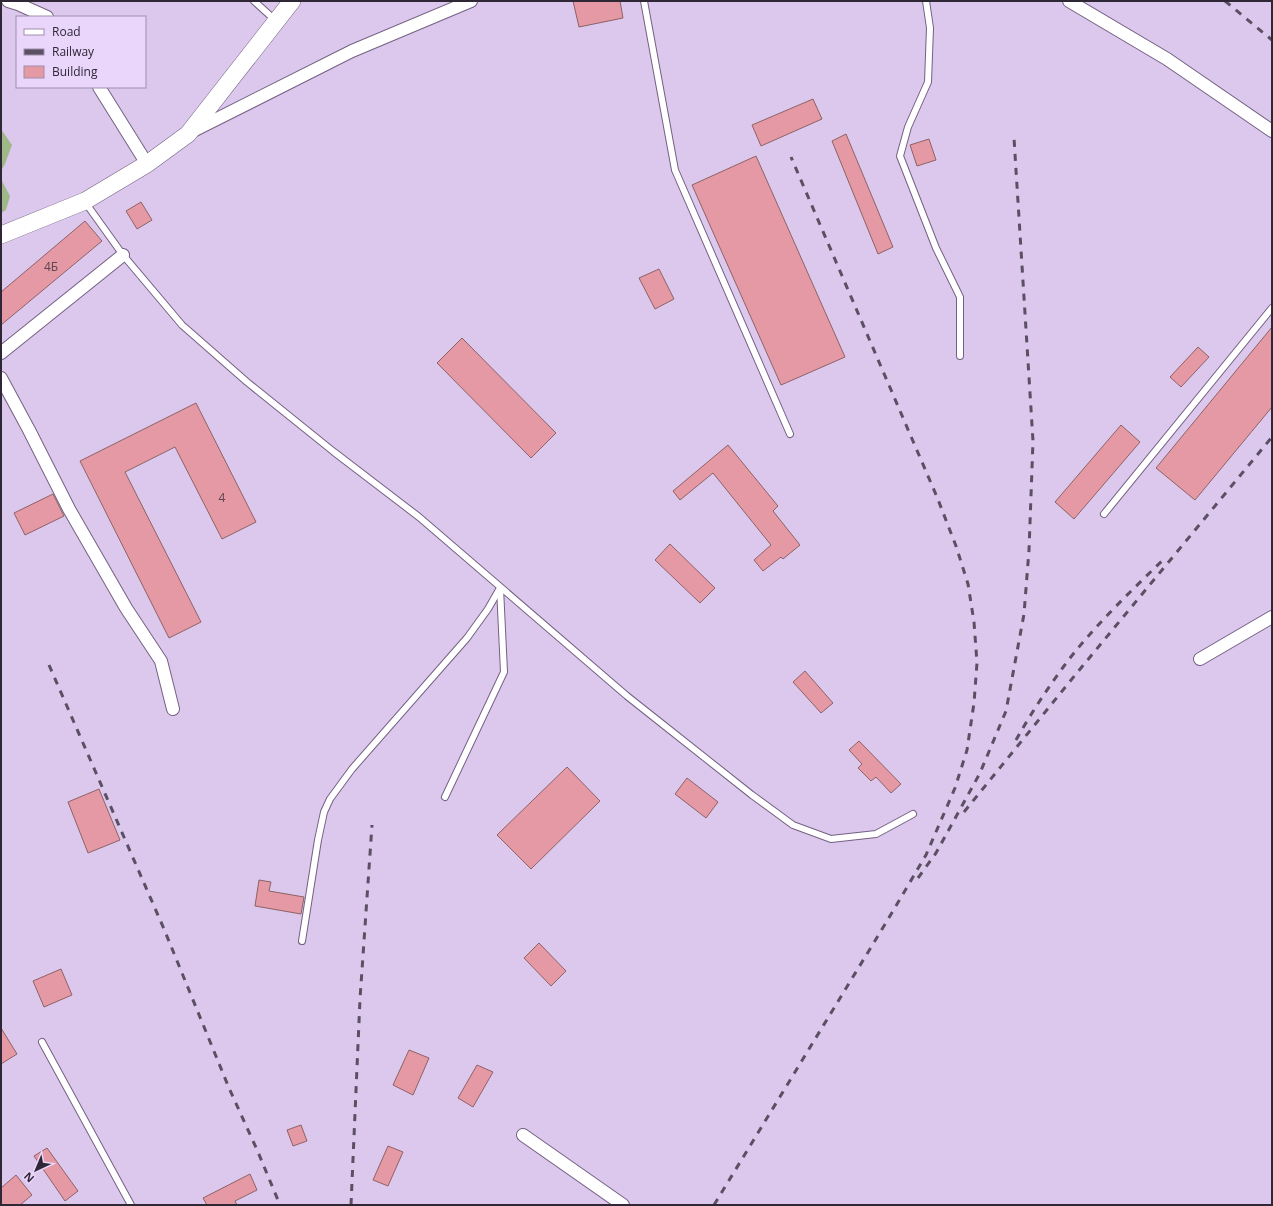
<svg xmlns="http://www.w3.org/2000/svg" width="1273" height="1206" font-family="'Open Sans',sans-serif">
	<style>
		.green { fill: #9fb888 }
		.building { fill: #e599a4; stroke: #8c6267 }
		.lines { fill: none; stroke-linecap: round; stroke-linejoin: round }
		.lane-casing { stroke: #736182; stroke-width: 8 }
		.street-casing { stroke: #736182; stroke-width: 14 }
		.secondary-casing { stroke: #736182; stroke-width: 18 }
		.lane { stroke: #fff; stroke-width: 6 }
		.street { stroke: #fff; stroke-width: 12 }
		.secondary { stroke: #fff; stroke-width: 17 }
		.rail { stroke: #5b4f63; stroke-width: 3; stroke-dasharray: 7 7; stroke-linecap: butt }
		.labels { text-anchor: middle; dominant-baseline: central; stroke-width: 3; stroke-linejoin: round; paint-order: stroke }
		.number-label { font-size: 12px; fill: #5c4451 }
	</style>
	<rect width="100%" height="100%" fill="#ddc8ed"/>
	<g class="green">
		<path d="M 1,129 L 12,145 L 5,164 L 1,171 Z"/>
		<path d="M 1,179 L 10,196 L 6,210 L 1,213 Z"/>
	</g>
	<g class="building">
		<path d="M 573,1 L 620,1 L 623,18 L 579,27 Z"/>
		<path d="M 813,99 L 822,119 L 761,146 L 752,125 Z"/>
		<path d="M 846,134 L 893,247 L 878,254 L 832,141 Z"/>
		<path d="M 929,139 L 936,160 L 917,166 L 910,145 Z"/>
		<path d="M 756,156 L 845,357 L 781,385 L 692,185 Z"/>
		<path d="M 141,202 L 152,220 L 137,229 L 126,211 Z"/>
		<path d="M 85,221 L 102,241 L 1,325 L 1,292 Z"/>
		<path d="M 659,269 L 674,299 L 655,309 L 639,278 Z"/>
		<path d="M 1272,327 L 1272,407 L 1195,500 L 1156,468 Z"/>
		<path d="M 462,338 L 556,433 L 531,458 L 437,363 Z"/>
		<path d="M 1198,347 L 1209,357 L 1181,387 L 1170,377 Z"/>
		<path d="M 196,403 L 256,522 L 222,539 L 175,447 L 125,472 L 201,622 L 169,638 L 80,461 Z"/>
		<path d="M 1121,425 L 1140,442 L 1074,519 L 1055,502 Z"/>
		<path d="M 728,445 L 778,506 L 773,511 L 800,545 L 783,559 L 781,557 L 763,571 L 754,560 L 771,545 L 713,473 L 680,500 L 673,491 Z"/>
		<path d="M 53,494 L 64,516 L 25,535 L 14,513 Z"/>
		<path d="M 670,544 L 715,588 L 700,603 L 655,560 Z"/>
		<path d="M 805,671 L 833,703 L 821,713 L 793,682 Z"/>
		<path d="M 859,741 L 901,784 L 891,793 L 876,777 L 871,781 L 858,768 L 862,764 L 849,750 Z"/>
		<path d="M 567,767 L 600,801 L 531,869 L 497,835 Z"/>
		<path d="M 687,778 L 718,802 L 706,818 L 675,794 Z"/>
		<path d="M 99,789 L 120,840 L 88,853 L 68,802 Z"/>
		<path d="M 259,880 L 271,882 L 269,891 L 304,897 L 301,914 L 255,906 Z"/>
		<path d="M 539,943 L 566,971 L 551,986 L 524,958 Z"/>
		<path d="M 61,969 L 72,995 L 44,1007 L 33,981 Z"/>
		<path d="M 1,1028 L 17,1054 L 1,1064 Z"/>
		<path d="M 409,1050 L 429,1058 L 413,1095 L 393,1085 Z"/>
		<path d="M 477,1065 L 493,1072 L 473,1107 L 458,1098 Z"/>
		<path d="M 301,1125 L 307,1141 L 293,1146 L 287,1130 Z"/>
		<path d="M 388,1146 L 403,1152 L 388,1186 L 373,1180 Z"/>
		<path d="M 47,1148 L 78,1191 L 65,1201 L 34,1156 Z"/>
		<path d="M 250,1174 L 257,1190 L 235,1201 L 237,1205 L 207,1205 L 203,1198 Z"/>
		<path d="M 16,1175 L 32,1195 L 20,1205 L 1,1205 L 1,1188 Z"/>
	</g>
	<g class="lines">
		<g class="lane-casing">
			<g id="lane">
				<path d="M 254,1 L 275,20"/>
				<path d="M 644,1 L 675,170 L 790,434"/>
				<path d="M 926,1 L 930,28 L 928,82 L 908,127 L 900,156 L 936,248 L 960,297 L 960,356"/>
				<path d="M 85,202 L 123,255 L 182,325 L 247,382 L 334,452 L 419,517 L 627,696 L 752,795 L 793,825 L 831,839 L 876,834 L 913,814"/>
				<path d="M 1104,514 L 1272,308"/>
				<path d="M 445,797 L 504,672 L 500,588"/>
				<path d="M 302,941 L 318,840 L 324,812 L 330,799 L 352,769 L 467,638 L 488,609 L 500,588"/>
				<path d="M 42,1042 L 131,1205"/>
			</g>
		</g>
		<g class="street-casing">
			<g id="street">
				<path d="M 8,1 L 18,4 L 47,17"/>
				<path d="M 1069,1 L 1167,59 L 1272,131"/>
				<path d="M 99,87 L 147,164"/>
				<path d="M 191,132 L 352,51 L 471,1"/>
				<path d="M 1,353 L 123,255"/>
				<path d="M 1,378 L 29,430 L 69,509 L 126,608 L 161,661 L 173,709"/>
				<path d="M 1200,659 L 1272,617"/>
				<path d="M 523,1135 L 623,1205"/>
			</g>
		</g>
		<g class="secondary-casing">
			<path id="secondary" d="M 1,235 L 85,201 L 147,164 L 188,134 L 292,1"/>
		</g>
		<use href="#lane" class="lane"/>
		<use href="#street" class="street"/>
		<use href="#secondary" class="secondary"/>
		<g class="rail">
			<path d="M 1225,1 L 1272,40"/>
			<path d="M 49,665 L 164,929 L 229,1088 L 258,1152 L 280,1205"/>
			<path d="M 1016,740 C 1030,715 1047,689 1064,666 C 1092,628 1131,591 1165,558"/>
			<path d="M 964,812 L 1076,674 L 1272,437"/>
			<path d="M 918,878 L 936,853 L 980,773 L 1006,711 L 1024,614 L 1029,550 L 1033,441 L 1014,138"/>
			<path d="M 351,1205 L 360,999 L 372,825"/>
			<path d="M 714,1205 L 887,921 L 926,855 L 955,788 L 967,750 L 974,703 L 977,663 L 974,622 L 968,584 L 956,546 L 937,497 L 791,157"/>
		</g>
	</g>
	<g class="labels">
		<g class="number-label">
			<text x="51" y="266">4Б</text>
			<text x="222" y="497">4</text>
		</g>
	</g>
	<rect width="1273" height="1206" fill="none" stroke="#2f2735" stroke-width="4"/>
	<rect x="16" y="16" width="130" height="72" fill="#ead5fb" stroke="#9f8fac"/>
	<rect x="24" y="29" width="20" height="6" fill="#ffffff" stroke="#9f8fac"/>
	<text x="52" y="36" font-size="12" fill="#2f2735">Road</text>
	<rect x="24" y="49" width="20" height="6" fill="#5b4f63" stroke="#9f8fac"/>
	<text x="52" y="56" font-size="12" fill="#2f2735">Railway</text>
	<rect x="24" y="66" width="20" height="12" fill="#e599a4" stroke="#9f8fac"/>
	<text x="52" y="76" font-size="12" fill="#2f2735">Building</text>
	<g transform="translate(36 1170) rotate(224)" stroke="#ead5fb" stroke-width="3" paint-order="stroke">
	<path d="M0-3L7 15L0 10L-7 15Z" fill="#2f2735"/>
	<text y="-6" font-size="11" font-weight="bold" text-anchor="middle" fill="#2f2735">N</text>
	</g>
</svg>
